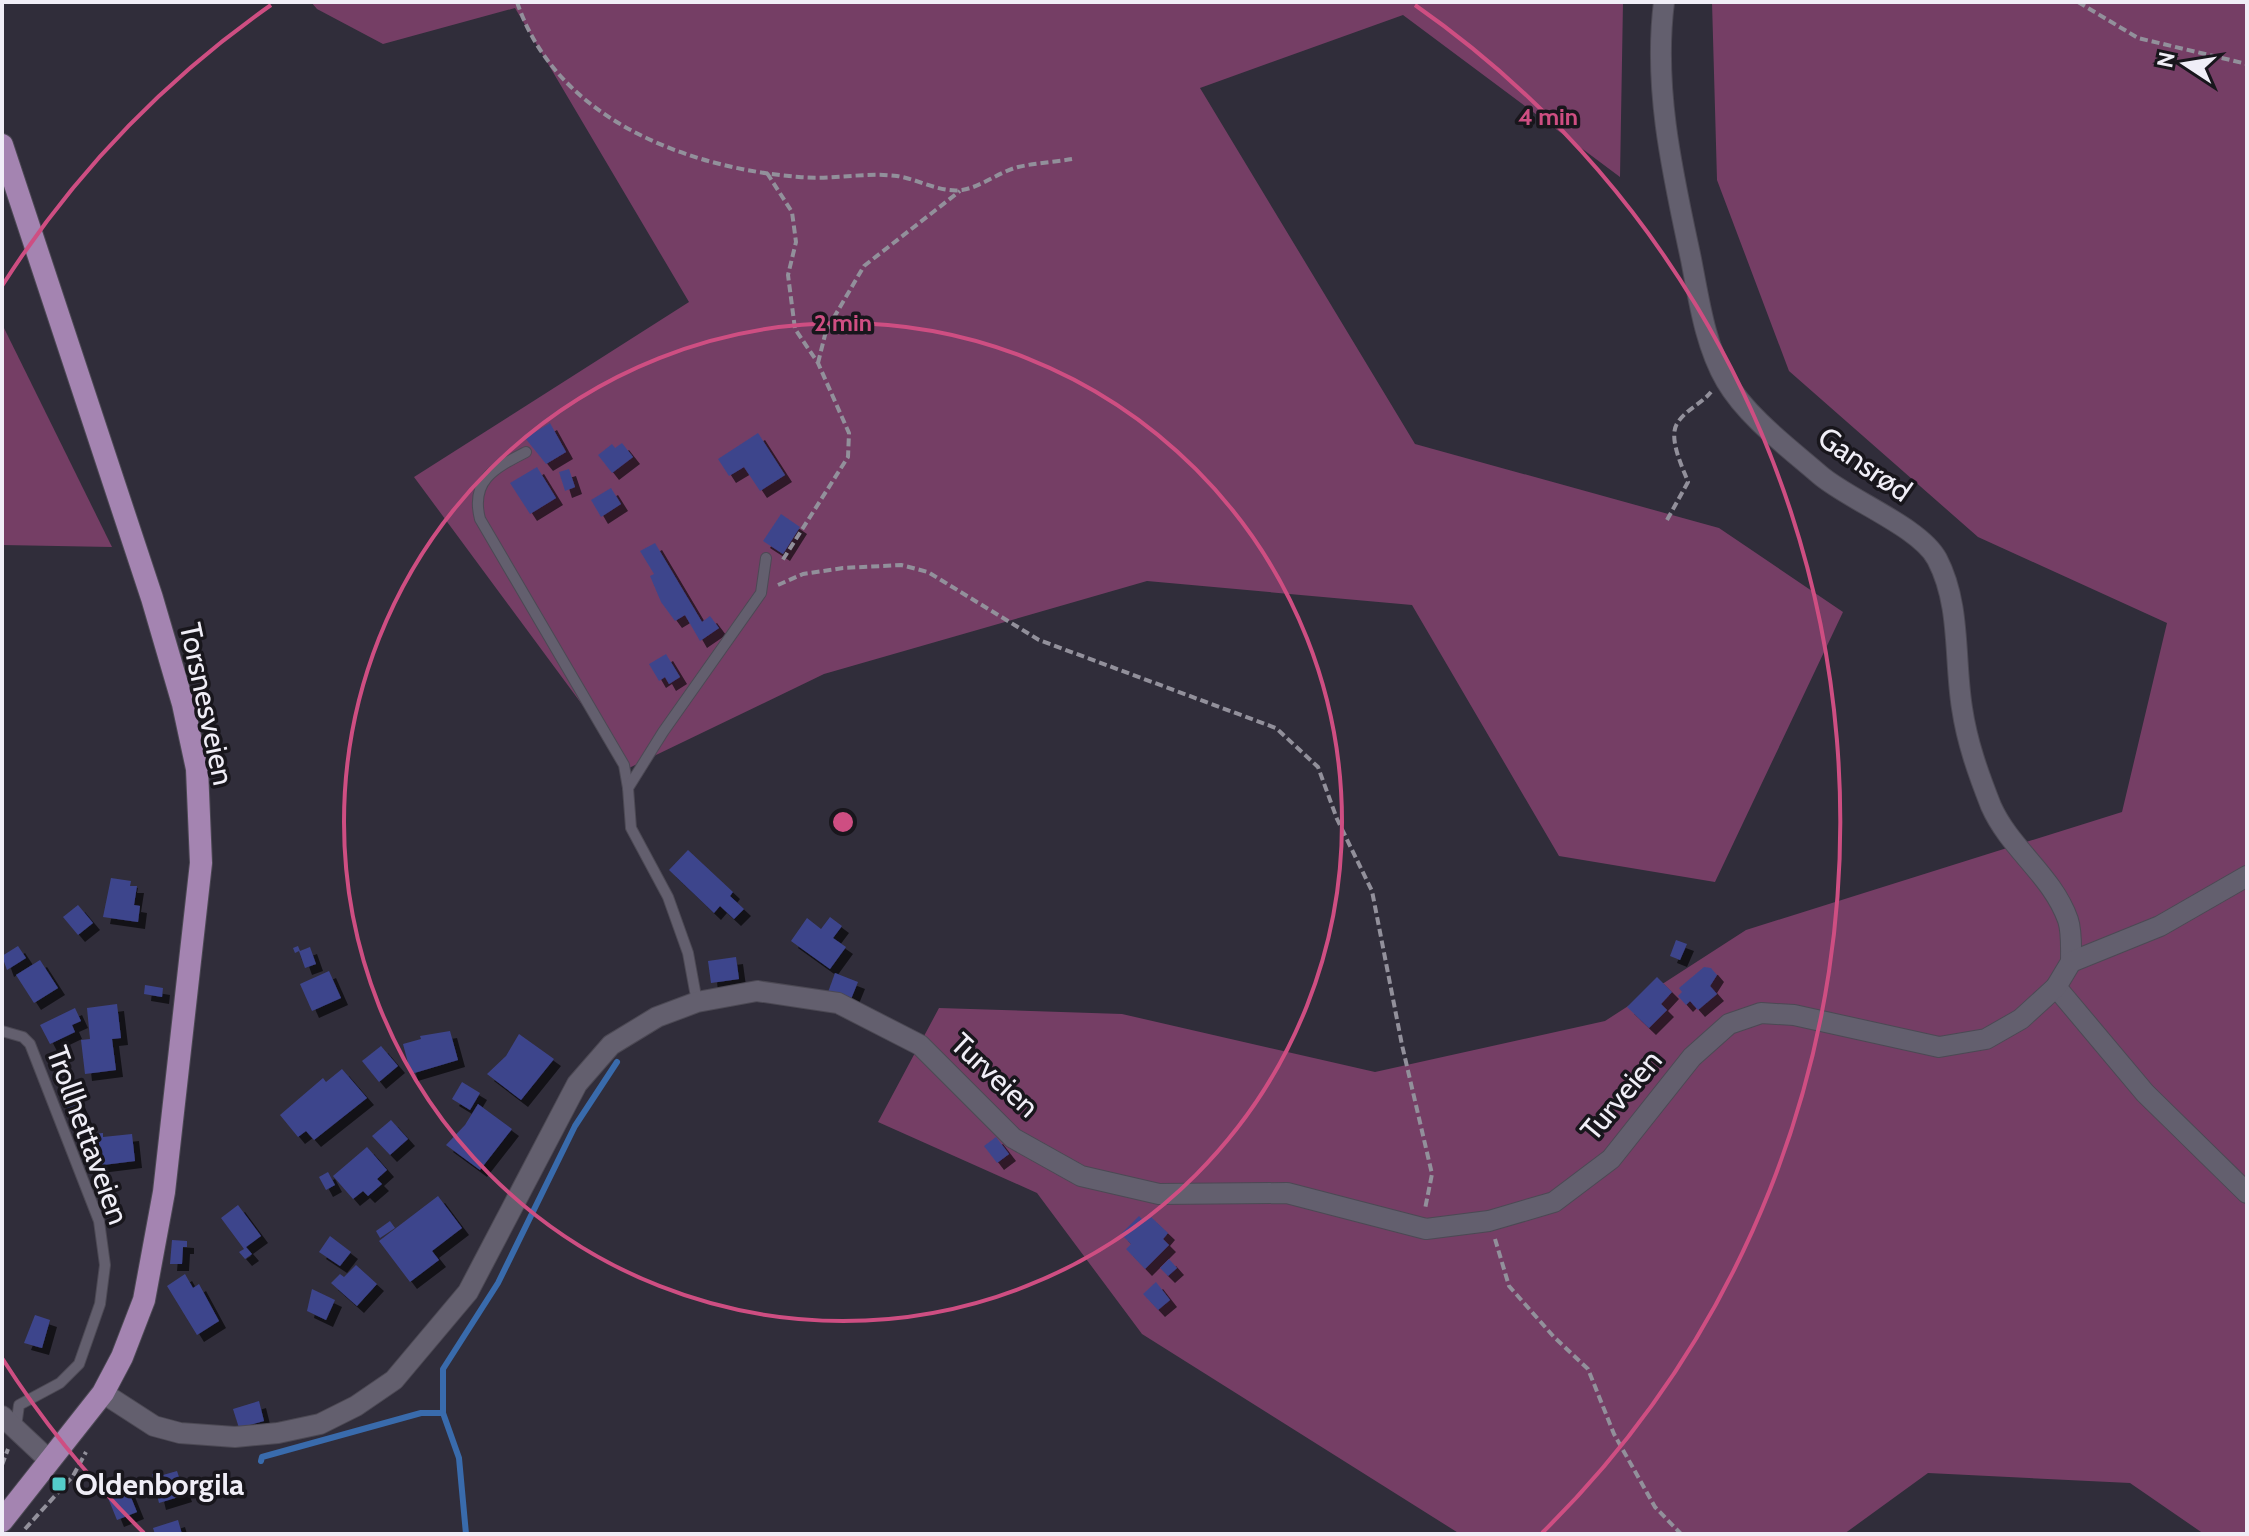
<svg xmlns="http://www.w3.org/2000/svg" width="2249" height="1536" font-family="Cabin,sans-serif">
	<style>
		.green { fill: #753e65 }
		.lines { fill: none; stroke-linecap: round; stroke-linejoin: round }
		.stream { stroke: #396bac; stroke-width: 6 }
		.building { fill: #3e458c; filter: url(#shadow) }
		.service-casing { stroke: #4c4954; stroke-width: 12 }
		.minor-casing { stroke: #4c4954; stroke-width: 22 }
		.primary-casing { stroke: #4c4954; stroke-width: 24 }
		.path { stroke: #92909b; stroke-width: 4; stroke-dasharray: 8 4; stroke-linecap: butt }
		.service { stroke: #635f6e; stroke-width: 10 }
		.minor { stroke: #635f6e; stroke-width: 20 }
		.primary { stroke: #a484b1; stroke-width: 22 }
		.ring { fill: none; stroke: #ce4e82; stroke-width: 4 }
		.poi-dot { fill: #53cdca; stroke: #18161c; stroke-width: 3 }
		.labels { text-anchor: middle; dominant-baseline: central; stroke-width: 7; stroke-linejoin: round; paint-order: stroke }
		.street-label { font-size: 30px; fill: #f0eef7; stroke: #18161c }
		.poi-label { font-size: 30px; font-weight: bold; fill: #f0eef7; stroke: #18161c; text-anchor: start }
		.centre { fill: #ce4e82; stroke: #18161c; stroke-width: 4 }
		.ring-label { font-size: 24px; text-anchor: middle; font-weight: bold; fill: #ce4e82; stroke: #18161c; stroke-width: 7; stroke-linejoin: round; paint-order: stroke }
	</style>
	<defs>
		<filter id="shadow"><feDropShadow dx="7" dy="7" stdDeviation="0" flood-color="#0009"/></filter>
	</defs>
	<rect width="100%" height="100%" fill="#302d3a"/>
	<g class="green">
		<path d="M 311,2 L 1623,2 L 1620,177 L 1403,15 L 1200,88 L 1415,444 L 1719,528 L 1843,612 L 1715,882 L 1559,856 L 1412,605 L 1147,581 L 824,674 L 629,768 L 414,477 L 689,302 L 515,8 L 383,44 L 317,9 Z"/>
		<path d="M 1712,2 L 2247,2 L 2247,1534 L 2204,1534 L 2130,1483 L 1928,1473 L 1844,1534 L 1460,1534 L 1142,1334 L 1037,1193 L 878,1122 L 939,1008 L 1122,1014 L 1375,1072 L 1605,1021 L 1746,930 L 2122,812 L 2167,623 L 1978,537 L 1789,371 L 1717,180 Z"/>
		<path d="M 2,324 L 112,547 L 2,545 Z"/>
	</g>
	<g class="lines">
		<g class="stream">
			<path d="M 261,1461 L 262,1457 L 421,1413 L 443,1413"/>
			<path d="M 466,1534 L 459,1458 L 443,1413 L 443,1369 L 498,1283 L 575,1126 L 617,1062"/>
		</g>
	</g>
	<g class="building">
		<path d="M 550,423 L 566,452 L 546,464 L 525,438 Z"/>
		<path d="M 758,433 L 785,475 L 760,491 L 744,467 L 729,476 L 718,459 Z"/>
		<path d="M 622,443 L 633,457 L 612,473 L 598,455 L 612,444 L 615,448 Z"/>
		<path d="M 537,467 L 556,498 L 530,514 L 510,483 Z"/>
		<path d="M 569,469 L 575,487 L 565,491 L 559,472 Z"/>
		<path d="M 611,488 L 621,504 L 601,517 L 591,500 Z"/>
		<path d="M 781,514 L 800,527 L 783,554 L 763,541 Z"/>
		<path d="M 655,543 L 702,622 L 710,616 L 719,628 L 700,641 L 685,615 L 675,621 L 661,602 L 650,576 L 654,574 L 640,551 Z"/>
		<path d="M 666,654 L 680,677 L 669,684 L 665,677 L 659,681 L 649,664 Z"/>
		<path d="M 688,850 L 733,892 L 730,896 L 744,909 L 734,919 L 720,906 L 714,913 L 669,870 Z"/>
		<path d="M 111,878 L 131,881 L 130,886 L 137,886 L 134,905 L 140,906 L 138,922 L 103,917 Z"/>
		<path d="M 78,905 L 93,923 L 78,935 L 63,917 Z"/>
		<path d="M 830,917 L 842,926 L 833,938 L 846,947 L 830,969 L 791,941 L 807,918 L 821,929 Z"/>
		<path d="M 1676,940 L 1687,944 L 1680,960 L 1670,956 Z"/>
		<path d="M 18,946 L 26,958 L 7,970 L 2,956 Z"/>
		<path d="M 298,946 L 300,951 L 310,947 L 316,964 L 305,968 L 299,951 L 295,953 L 293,948 Z"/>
		<path d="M 736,957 L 739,979 L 711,983 L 708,961 Z"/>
		<path d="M 40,960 L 58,988 L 34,1003 L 16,975 Z"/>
		<path d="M 1704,967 L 1711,968 L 1717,975 L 1710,986 L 1717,994 L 1698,1010 L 1690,1001 L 1686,1005 L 1678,996 L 1682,992 L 1679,988 Z"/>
		<path d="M 329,971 L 341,998 L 312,1011 L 300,984 Z"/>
		<path d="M 835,973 L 858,982 L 849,1004 L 827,995 Z"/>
		<path d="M 1657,977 L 1672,992 L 1661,1004 L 1667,1010 L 1649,1028 L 1627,1007 Z"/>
		<path d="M 145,985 L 163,988 L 162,997 L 144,994 Z"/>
		<path d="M 117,1004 L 121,1038 L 112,1039 L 116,1070 L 85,1074 L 81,1040 L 90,1039 L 87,1008 Z"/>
		<path d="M 75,1008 L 81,1021 L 72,1025 L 75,1032 L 50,1044 L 40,1025 Z"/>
		<path d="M 450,1031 L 458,1060 L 411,1074 L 403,1044 L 421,1039 L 420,1036 Z"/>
		<path d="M 519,1034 L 554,1059 L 521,1100 L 487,1074 L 506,1056 Z"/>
		<path d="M 381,1046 L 398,1066 L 379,1082 L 362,1061 Z"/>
		<path d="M 342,1069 L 367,1098 L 314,1140 L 306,1131 L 298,1137 L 280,1115 L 323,1078 L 326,1082 Z"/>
		<path d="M 462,1082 L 480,1093 L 470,1110 L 452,1099 Z"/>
		<path d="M 77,1098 L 90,1129 L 77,1134 L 65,1103 Z"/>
		<path d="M 478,1104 L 512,1129 L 480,1170 L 446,1145 L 465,1125 Z"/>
		<path d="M 391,1120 L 408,1139 L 390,1155 L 372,1136 Z"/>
		<path d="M 103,1133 L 103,1137 L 132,1134 L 135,1161 L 95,1166 L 91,1139 L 93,1134 Z"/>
		<path d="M 996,1137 L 1009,1154 L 997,1163 L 984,1146 Z"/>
		<path d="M 367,1147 L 387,1170 L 377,1179 L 382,1184 L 368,1196 L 363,1191 L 353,1199 L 333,1176 Z"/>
		<path d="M 328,1172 L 335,1185 L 326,1190 L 319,1177 Z"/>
		<path d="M 438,1196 L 462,1228 L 432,1251 L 439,1260 L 410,1282 L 379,1241 Z"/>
		<path d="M 238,1205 L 261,1236 L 246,1247 L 252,1254 L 245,1259 L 239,1252 L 244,1249 L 221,1218 Z"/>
		<path d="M 1139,1216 L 1145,1222 L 1150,1216 L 1168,1233 L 1163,1239 L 1169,1245 L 1145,1269 L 1126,1249 L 1131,1244 L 1121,1234 Z"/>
		<path d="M 390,1221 L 395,1228 L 380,1238 L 376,1231 Z"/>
		<path d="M 330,1236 L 351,1252 L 340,1266 L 319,1252 Z"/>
		<path d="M 172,1240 L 187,1241 L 187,1247 L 183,1247 L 182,1264 L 170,1264 Z"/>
		<path d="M 1169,1259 L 1177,1268 L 1168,1276 L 1160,1268 Z"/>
		<path d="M 356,1265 L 377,1284 L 357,1306 L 331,1283 L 340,1274 L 344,1277 Z"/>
		<path d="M 185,1274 L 193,1288 L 199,1284 L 219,1321 L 197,1335 L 167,1286 Z"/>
		<path d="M 1156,1282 L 1170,1300 L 1158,1310 L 1143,1294 Z"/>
		<path d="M 312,1289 L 335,1300 L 326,1320 L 307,1311 Z"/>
		<path d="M 35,1315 L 50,1320 L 42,1348 L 24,1343 Z"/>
		<path d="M 259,1401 L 264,1421 L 239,1428 L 233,1409 Z"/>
		<path d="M 162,1471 L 163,1475 L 177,1471 L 185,1495 L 159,1503 L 152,1474 Z"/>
		<path d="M 126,1485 L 137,1512 L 117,1520 L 106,1493 Z"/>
		<path d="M 178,1520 L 182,1534 L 155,1534 L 153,1528 Z"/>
	</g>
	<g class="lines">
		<g class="service-casing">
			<g id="service">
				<path d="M 526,452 C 495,468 470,480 480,519 L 624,765 L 628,788"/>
				<path d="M 697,1002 L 688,953 L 668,897 L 631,828 L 628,788 L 663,732 L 761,593 L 766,558"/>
				<path d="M 2,1031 L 23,1037 L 30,1044 L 99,1221 L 105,1265 L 100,1304 L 79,1364 L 60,1383 L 19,1405 L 16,1427"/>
			</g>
		</g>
		<g class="minor-casing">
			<g id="minor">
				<path d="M 1664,2 C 1653,89 1673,175 1691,259 C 1699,300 1705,345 1726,381 C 1747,417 1789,448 1820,475 C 1849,500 1920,527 1937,559 C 1961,605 1954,658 1962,708 C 1967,742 1978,773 1991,806 C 2010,849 2052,875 2068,920 C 2072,932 2071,949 2071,962"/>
				<path d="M 2056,987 L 2145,1093 L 2247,1193"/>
				<path d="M 103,1393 L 154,1426 L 180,1433 L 235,1437 L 278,1433 L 320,1424 L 356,1406 L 394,1380 L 468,1292 L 577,1084 L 611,1045 L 657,1017 L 697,1002 L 757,991 L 838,1003 L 920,1045 L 1013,1138 L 1081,1176 L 1159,1194 L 1287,1193 L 1426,1229 L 1489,1221 L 1554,1202 L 1611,1159 L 1692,1057 L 1729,1024 L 1761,1013 L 1794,1015 L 1939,1047 L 1986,1039 L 2021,1019 L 2056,987 L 2071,962 L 2160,926 L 2247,876"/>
				<path d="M 2,1416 L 50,1461"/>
			</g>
		</g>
		<g class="primary-casing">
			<path id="primary" d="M 2,145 L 152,598 L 183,704 L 197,769 L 201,863 L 164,1192 L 144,1300 L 122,1357 L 103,1393 L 2,1521"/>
		</g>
		<g class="path">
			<path d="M 517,2 C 556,119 687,168 799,177 C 831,180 865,172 897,176 C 918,179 940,193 962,190 C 981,187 999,172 1018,167 C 1035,163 1054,162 1072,159"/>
			<path d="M 2078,2 L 2138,38 L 2247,64"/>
			<path d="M 767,173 L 792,212 L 796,242 L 788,275 L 795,329 L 818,363 L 849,433 L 848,457 L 782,561"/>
			<path d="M 818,363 L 826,331 L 864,266 L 960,191"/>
			<path d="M 1667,520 L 1688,482 C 1683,468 1667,437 1678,422 C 1687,409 1701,404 1711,392"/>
			<path d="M 778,585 L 803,574 L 843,568 L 901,565 L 928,572 L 1039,640 L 1276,728 L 1318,767 L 1337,819 L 1372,891 L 1402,1045 L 1432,1174 L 1425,1209"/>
			<path d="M 1495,1239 L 1509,1286 L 1554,1337 L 1588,1369 L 1614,1434 L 1655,1507 L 1681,1534"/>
			<path d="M 2,1465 L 8,1449"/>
			<path d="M 25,1529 L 73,1476 L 86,1452"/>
		</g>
		<use href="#service" class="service"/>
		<use href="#minor" class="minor"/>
		<use href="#primary" class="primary"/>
	</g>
	<g class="ring">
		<circle cx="843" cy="822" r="499"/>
		<path d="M144 1533A997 997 0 0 1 2 1358M2 286A997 997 0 0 1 271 5M1415 5A997 997 0 0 1 1542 1533"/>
	</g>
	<rect class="poi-dot" x="51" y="1476" width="16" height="16" rx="4"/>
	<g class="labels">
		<g class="street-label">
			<text transform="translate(1865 464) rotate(35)">Gansrød</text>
			<text transform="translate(207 704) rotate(78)">Torsnesveien</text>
			<text transform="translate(995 1075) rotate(43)">Turveien</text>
			<text transform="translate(1621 1095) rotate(-50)">Turveien</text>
			<text transform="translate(88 1135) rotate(70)">Trollhettaveien</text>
		</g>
		<g class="poi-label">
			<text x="75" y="1484">Oldenborgila</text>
		</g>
	</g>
	<circle cx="843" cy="822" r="12" class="centre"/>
	<g class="ring-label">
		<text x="1548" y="125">4 min</text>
		<text x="843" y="331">2 min</text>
	</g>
	<rect width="2249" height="1536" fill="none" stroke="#f0eef7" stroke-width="8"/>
	<g transform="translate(2185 64) rotate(282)" stroke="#18161c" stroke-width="6" paint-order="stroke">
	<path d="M0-6L14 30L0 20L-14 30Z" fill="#f0eef7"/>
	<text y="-12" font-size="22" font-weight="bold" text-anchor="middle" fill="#f0eef7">N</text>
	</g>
</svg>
